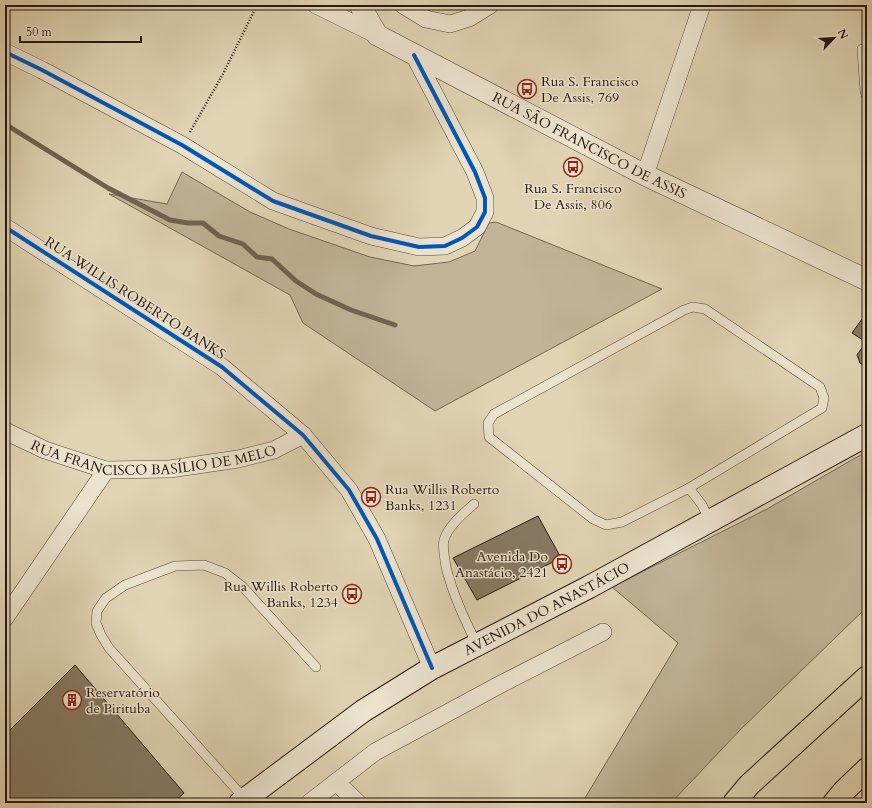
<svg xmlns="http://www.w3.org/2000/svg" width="872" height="808" font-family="Cardo,serif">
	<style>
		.green { fill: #c1b498; stroke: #746654 }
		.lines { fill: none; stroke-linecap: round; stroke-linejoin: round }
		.stream { stroke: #716250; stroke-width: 5 }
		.building { fill: #887a65; stroke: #27180f }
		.service-casing { stroke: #564738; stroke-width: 10 }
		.minor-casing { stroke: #564738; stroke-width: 18 }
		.tertiary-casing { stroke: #564738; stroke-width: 22 }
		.secondary-casing { stroke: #27180f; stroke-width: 24 }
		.motorway-casing { stroke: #27180f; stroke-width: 24 }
		.path { stroke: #27180f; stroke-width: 2.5; stroke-dasharray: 1 2; stroke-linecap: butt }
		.service { stroke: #ece3ce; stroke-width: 9 }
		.minor { stroke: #ece3ce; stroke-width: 17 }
		.tertiary { stroke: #ece3ce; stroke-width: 21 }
		.secondary { stroke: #ece3ce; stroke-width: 22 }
		.motorway { stroke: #e1d4b4; stroke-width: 22 }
		.cycleway-casing { stroke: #ece3ce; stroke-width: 6 }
		.cycleway { stroke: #0057b8; stroke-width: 4 }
		.labels { text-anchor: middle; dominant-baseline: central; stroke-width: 3; stroke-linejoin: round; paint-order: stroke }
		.poi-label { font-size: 14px; fill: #27180f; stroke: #ece3ce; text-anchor: start }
		.street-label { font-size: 14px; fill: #27180f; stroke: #ece3ce }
	</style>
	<rect width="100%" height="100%" fill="#e1d4b4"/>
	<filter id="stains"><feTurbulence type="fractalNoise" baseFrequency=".005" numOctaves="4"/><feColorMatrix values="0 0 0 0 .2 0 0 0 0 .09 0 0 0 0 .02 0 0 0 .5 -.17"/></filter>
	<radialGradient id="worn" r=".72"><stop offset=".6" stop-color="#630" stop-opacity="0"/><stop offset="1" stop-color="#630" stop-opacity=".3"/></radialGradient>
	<g class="green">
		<path d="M 182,172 L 250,212 L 289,229 L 370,257 L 414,266 L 449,262 L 475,251 L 489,223 L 496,222 L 662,289 L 435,411 L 303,323 L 290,295 L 109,194 L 167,204 Z"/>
		<path d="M 867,452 L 867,607 L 740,730 L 671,803 L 582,803 L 678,643 L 612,587 L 767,509 L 855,458 Z"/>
	</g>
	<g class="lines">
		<path class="stream" d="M 5,124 L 108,188 L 170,220 L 188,223 L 203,223 L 219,236 L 243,244 L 257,257 L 272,259 L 296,281 L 316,294 L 351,310 L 395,325"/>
	</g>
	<g class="building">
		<path d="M 862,319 L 867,322 L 867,368 L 860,363 L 857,355 L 866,342 L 852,333 Z"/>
		<path d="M 538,516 L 561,558 L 477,600 L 453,558 Z"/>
		<path d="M 75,665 L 184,793 L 173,803 L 5,803 L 5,735 Z"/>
	</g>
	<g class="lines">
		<g class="service-casing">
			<g id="service">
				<path d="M 862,49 L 865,92 L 867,97"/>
				<path d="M 693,307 L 705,309 L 820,387 L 824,398 L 822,408 L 689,488 L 622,522 L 606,525 L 593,519 L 489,437 L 488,423 L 494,414 L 684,310 Z"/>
				<path d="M 689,488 L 702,505 L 710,521"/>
				<path d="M 474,504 C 464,513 448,526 444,540 C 442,548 445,558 446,567 C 453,595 465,620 477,645"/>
				<path d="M 245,799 L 109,648 L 101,635 L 96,623 L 97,611 L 106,598 L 125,585 L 175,566 L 204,565 L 225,573 L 243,587 L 316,667"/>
			</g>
		</g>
		<g class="minor-casing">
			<g id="minor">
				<path d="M 316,5 L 377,35"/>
				<path d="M 403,5 L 426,19 L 450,24 L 469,18 L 490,5"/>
				<path d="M 5,52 L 42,70 L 182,145 L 273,201 L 371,236 L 419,247 L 445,246 L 462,238 L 477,227 L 485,212 L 485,198 L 475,172 L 414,55"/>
				<path d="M 645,175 L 702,5"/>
				<path d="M 5,227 L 222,367 L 303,435 L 349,490 L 377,539 L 432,668"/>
				<path id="s1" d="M 5,431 L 45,450 L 106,470 L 170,469 L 238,459 L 274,450 L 303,435"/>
				<path d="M 5,618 L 106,470"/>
				<path d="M 336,782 L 358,803"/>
				<path d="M 309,803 L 375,752 L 503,683 L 603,632"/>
			</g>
		</g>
		<g class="tertiary-casing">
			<g id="tertiary">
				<path id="s2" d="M 360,5 L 377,35 L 645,175 L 867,280"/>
			</g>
		</g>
		<g class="secondary-casing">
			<g id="secondary">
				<path id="s3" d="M 240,803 L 363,711 L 432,668 L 589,587 L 867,435"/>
			</g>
		</g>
		<g class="motorway-casing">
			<g id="motorway">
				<path d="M 734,803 L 749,785 L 867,677"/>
				<path d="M 834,803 L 844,791 L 867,769"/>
			</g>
		</g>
		<path class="path" d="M 190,132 L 223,74 L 257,5"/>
		<use href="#service" class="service"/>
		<use href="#minor" class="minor"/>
		<use href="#tertiary" class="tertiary"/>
		<use href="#secondary" class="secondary"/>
		<use href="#motorway" class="motorway"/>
		<g class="cycleway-casing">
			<g id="cycleway">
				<path d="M 5,52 L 42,70 L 182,145 L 273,201 L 371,236 L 419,247 L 445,246 L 462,238 L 477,227 L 485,212 L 485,198 L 475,172 L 414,55"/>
				<path d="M 5,227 L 222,367 L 303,435 L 349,490 L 377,539 L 432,668"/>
			</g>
		</g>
		<use href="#cycleway" class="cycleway"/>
	</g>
	<defs>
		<g id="bus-ring" transform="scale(1)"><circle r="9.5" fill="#ece3ce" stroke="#8f2418" stroke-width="1.5"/><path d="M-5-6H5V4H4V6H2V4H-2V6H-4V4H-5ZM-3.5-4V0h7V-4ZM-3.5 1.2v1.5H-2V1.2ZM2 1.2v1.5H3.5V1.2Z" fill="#8f2418"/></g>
		<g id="building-ring" transform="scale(1)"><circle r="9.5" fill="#ece3ce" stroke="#8f2418" stroke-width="1.5"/><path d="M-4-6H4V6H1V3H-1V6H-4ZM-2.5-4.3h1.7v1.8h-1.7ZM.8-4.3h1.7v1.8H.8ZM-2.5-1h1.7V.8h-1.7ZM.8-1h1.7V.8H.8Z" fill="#8f2418"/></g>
	</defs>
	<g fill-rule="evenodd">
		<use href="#bus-ring" x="527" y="89"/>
		<use href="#bus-ring" x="573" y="167"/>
		<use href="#bus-ring" x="371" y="497"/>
		<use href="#bus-ring" x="562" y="564"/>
		<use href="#bus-ring" x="352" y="594"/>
		<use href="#building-ring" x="72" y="700"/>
	</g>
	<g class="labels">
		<g class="poi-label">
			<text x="541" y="81">Rua S. Francisco<tspan x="541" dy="16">De Assis, 769</tspan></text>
			<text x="573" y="188" text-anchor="middle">Rua S. Francisco<tspan x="573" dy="16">De Assis, 806</tspan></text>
			<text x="385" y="489">Rua Willis Roberto<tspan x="385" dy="16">Banks, 1231</tspan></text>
			<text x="548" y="556" text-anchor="end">Avenida Do<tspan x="548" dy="16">Anastácio, 2421</tspan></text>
			<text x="338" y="586" text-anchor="end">Rua Willis Roberto<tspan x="338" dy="16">Banks, 1234</tspan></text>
			<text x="86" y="692">Reservatório<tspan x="86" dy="16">de Pirituba</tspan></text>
		</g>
		<g class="street-label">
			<text stroke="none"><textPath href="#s2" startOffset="274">RUA SÃO FRANCISCO DE ASSIS</textPath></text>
			<text transform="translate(135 298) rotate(33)">RUA WILLIS ROBERTO BANKS</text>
			<text stroke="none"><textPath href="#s1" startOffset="155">RUA FRANCISCO BASÍLIO DE MELO</textPath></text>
			<text stroke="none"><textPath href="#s3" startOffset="364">AVENIDA DO ANASTÁCIO</textPath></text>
		</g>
	</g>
	<rect width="872" height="808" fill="none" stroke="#e1d4b4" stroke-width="20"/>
	<rect x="6" y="6" width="860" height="796" fill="none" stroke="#27180f" stroke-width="2"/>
	<rect x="10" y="10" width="852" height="788" fill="none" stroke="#27180f"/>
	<g transform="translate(834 38) rotate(65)" stroke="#ece3ce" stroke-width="3" paint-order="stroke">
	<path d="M0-3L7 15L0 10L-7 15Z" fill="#27180f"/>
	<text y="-6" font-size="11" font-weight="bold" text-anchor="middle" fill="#27180f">N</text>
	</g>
	<path d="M20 36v6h121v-6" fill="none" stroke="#27180f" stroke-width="2"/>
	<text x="26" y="36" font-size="12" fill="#27180f" stroke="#ece3ce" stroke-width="3" paint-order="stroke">50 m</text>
	<rect width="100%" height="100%" filter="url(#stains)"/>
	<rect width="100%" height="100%" fill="url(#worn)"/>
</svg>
